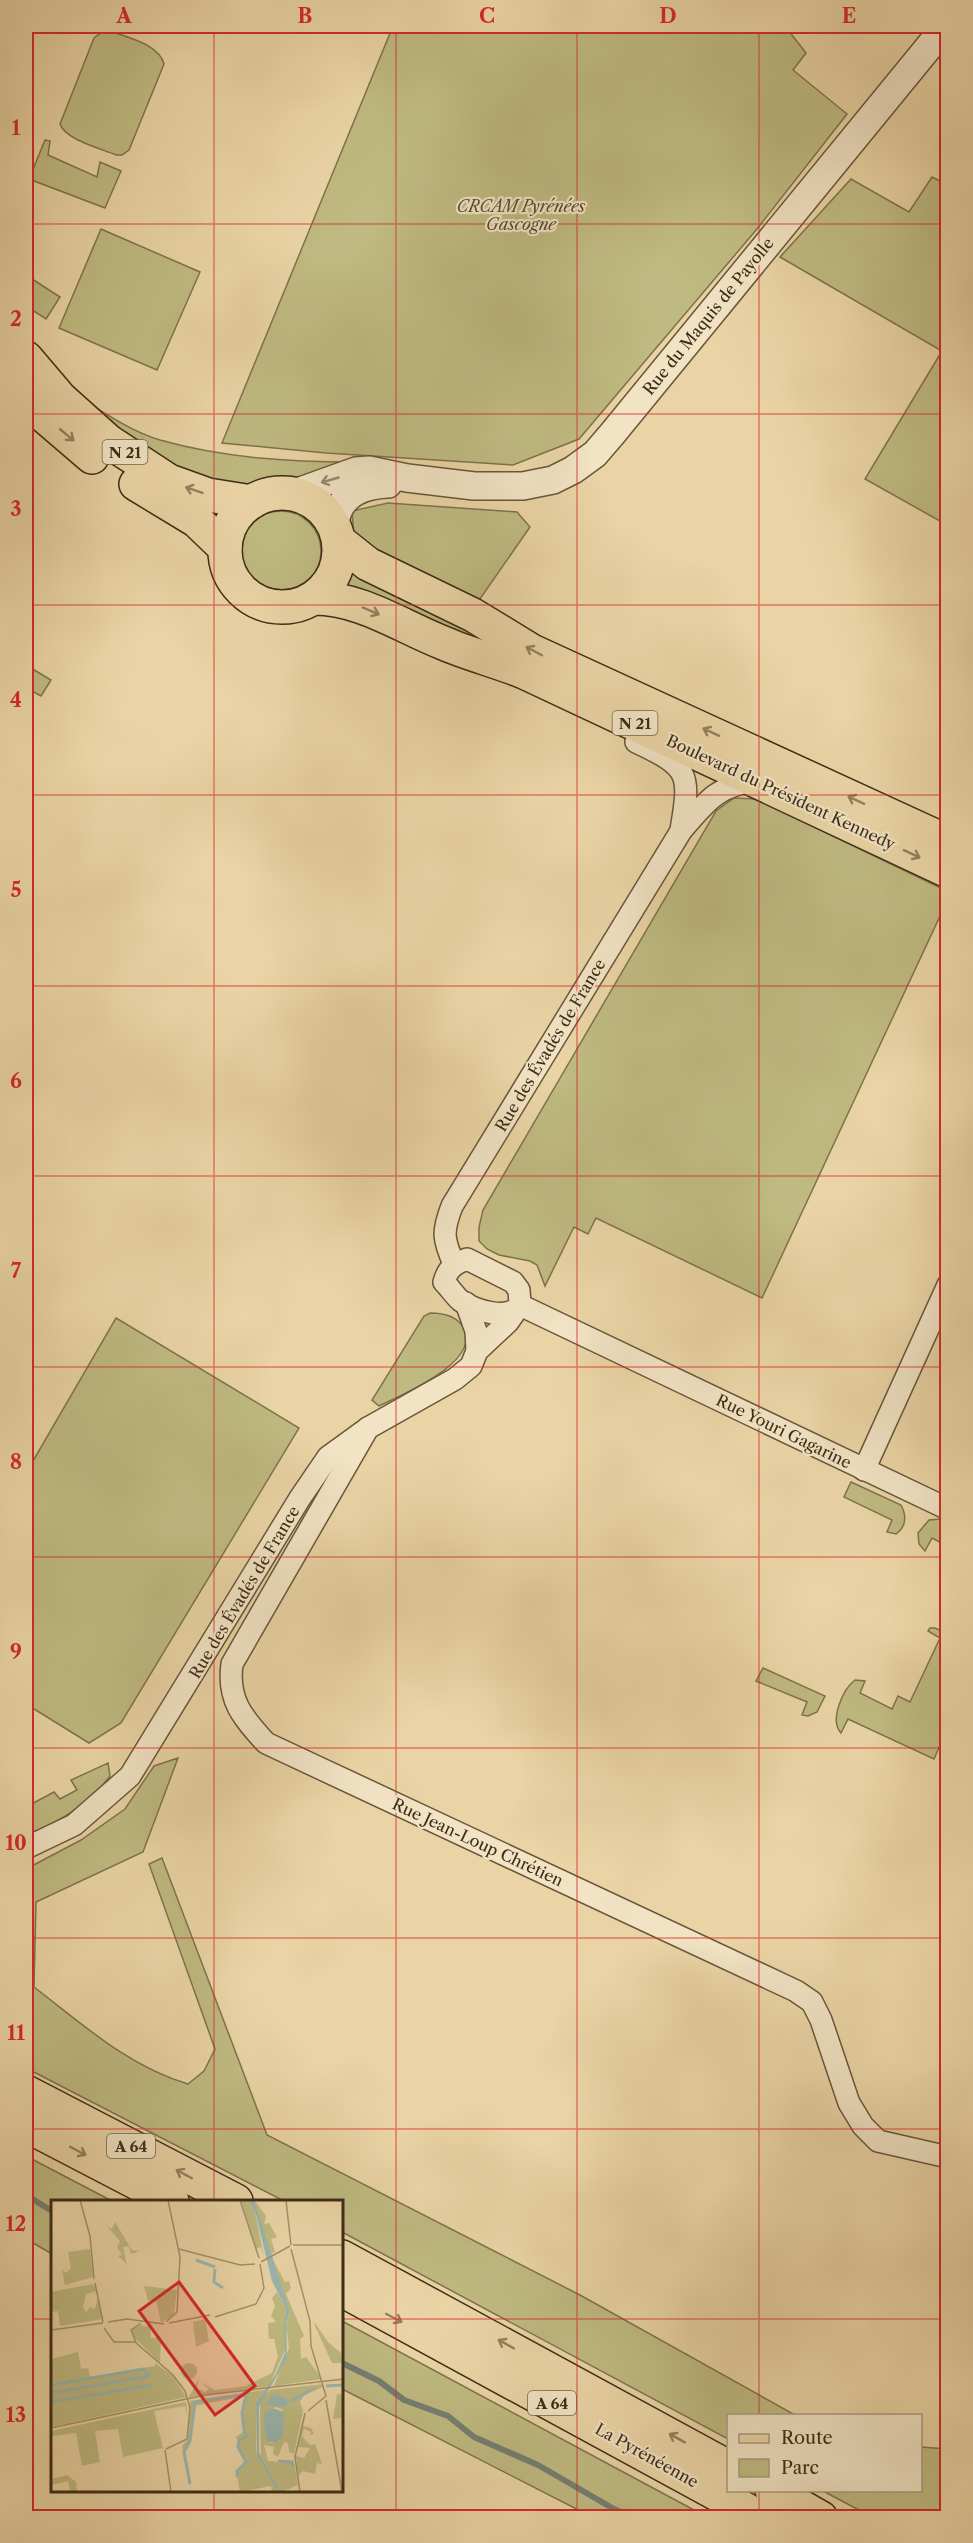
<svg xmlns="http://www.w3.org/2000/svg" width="973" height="2543" font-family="'Libre Caslon Text',serif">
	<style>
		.green { fill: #bfba81; stroke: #7e734c; stroke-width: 1.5 }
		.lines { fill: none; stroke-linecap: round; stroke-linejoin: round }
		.stream { stroke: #747f72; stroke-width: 6 }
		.minor-casing { stroke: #68563a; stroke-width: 24 }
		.tertiary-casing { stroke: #68563a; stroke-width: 30 }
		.primary-casing { stroke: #3c2c17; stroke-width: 36 }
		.motorway-casing { stroke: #3c2c17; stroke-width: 36 }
		.minor { stroke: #f1e3c4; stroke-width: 21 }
		.tertiary { stroke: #f1e3c4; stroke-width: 27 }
		.primary { stroke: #ead4a5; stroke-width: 33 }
		.motorway { stroke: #ead4a5; stroke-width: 33 }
		.oneway { stroke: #93805e }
		.oneway2 { stroke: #96886e }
		.grid { fill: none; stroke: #d62828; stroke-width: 1.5; stroke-opacity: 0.55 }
		.labels { text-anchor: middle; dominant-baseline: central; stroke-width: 4.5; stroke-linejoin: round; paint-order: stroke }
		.shield { fill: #f1e3c4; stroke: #72634b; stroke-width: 1.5 }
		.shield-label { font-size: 15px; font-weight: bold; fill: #3c2c17 }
		.park-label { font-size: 16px; font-style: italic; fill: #56482c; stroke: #f1e3c4 }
		.street-label { font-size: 16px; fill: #3c2c17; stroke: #f1e3c4 }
		.inset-river { fill: none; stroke: #9ab7af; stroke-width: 3 }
		.inset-road { fill: none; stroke: #a4916c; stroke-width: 1.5 }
		.view { fill: #d62828; fill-opacity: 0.15; stroke: #d62828; stroke-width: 3 }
		.inset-edge { fill: none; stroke: #3c2c17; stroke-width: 3 }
		.neatline { fill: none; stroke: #d62828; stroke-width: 2 }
		.grid-label { font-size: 20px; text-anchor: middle; font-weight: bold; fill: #d62828 }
	</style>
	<rect width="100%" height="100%" fill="#ead4a5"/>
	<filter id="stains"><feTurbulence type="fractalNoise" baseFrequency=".00333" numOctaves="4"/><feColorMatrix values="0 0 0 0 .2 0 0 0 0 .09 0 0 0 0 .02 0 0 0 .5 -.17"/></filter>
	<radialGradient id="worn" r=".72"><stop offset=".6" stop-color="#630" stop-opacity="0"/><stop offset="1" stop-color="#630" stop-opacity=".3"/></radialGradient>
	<g class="green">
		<path d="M 393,26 L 785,26 L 806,53 L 793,70 L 847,114 L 757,229 L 579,439 L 513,465 L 326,453 L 222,443 Z"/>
		<path d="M 111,31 C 128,38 159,44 164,64 L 129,150 L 122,155 L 116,155 C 102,149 64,139 60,124 L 94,38 L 102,32 Z"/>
		<path d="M 45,140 L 50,141 L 48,155 L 97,177 L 100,162 L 121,171 L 105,208 L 29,179 Z"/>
		<path d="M 932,177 L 948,185 L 947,525 L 865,479 L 942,351 L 780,257 L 851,179 L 909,212 Z"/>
		<path d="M 101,229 L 200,272 L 157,370 L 59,328 Z"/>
		<path d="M 26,275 L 60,297 L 46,319 L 26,306 Z"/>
		<path d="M 82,399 C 106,414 133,432 160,440 C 224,458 289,462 355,462 L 300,479 L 280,479 L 236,490 L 173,473 Z"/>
		<path d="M 388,503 L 517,512 L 530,527 L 475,606 L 354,538 L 352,511 Z"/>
		<circle cx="281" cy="551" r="40"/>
		<path d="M 349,564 L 513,651 L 336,590 Z"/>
		<path d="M 26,665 L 51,680 L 41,696 L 30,690 L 26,698 Z"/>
		<path d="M 734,798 L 756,799 L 947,891 L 947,901 L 762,1298 L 596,1218 L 588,1234 L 574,1227 L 545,1286 L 537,1265 L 530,1261 L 499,1255 L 487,1249 L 479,1241 L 479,1227 L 483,1210 L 716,811 Z"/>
		<path d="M 430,1313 C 442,1313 456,1315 463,1327 C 484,1361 401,1395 379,1406 L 372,1400 L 424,1316 Z"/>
		<path d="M 116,1318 L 299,1428 L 121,1723 L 89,1743 L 26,1704 L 26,1473 Z"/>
		<path d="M 851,1482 L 901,1505 C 907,1516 906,1527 896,1534 L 887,1532 L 892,1520 L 844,1497 Z"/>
		<path d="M 940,1519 L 947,1522 L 947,1546 L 932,1538 L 925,1551 L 919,1544 L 918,1533 L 929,1520 Z"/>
		<path d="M 930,1628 L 935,1628 L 948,1634 L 947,1729 L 934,1759 L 848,1719 L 841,1733 C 829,1720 843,1689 855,1680 L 865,1681 L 860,1693 L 892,1709 L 898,1696 L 910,1702 L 940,1638 L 928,1631 Z"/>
		<path d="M 763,1668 L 825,1696 L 817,1712 L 808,1716 L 802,1715 L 807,1702 L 756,1681 Z"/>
		<path d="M 178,1758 L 143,1852 L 36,1902 L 34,1987 C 82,2024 129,2067 188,2084 L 204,2071 L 215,2049 L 149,1864 L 162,1858 L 267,2135 L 580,2295 L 795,2415 L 728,2416 L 728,2439 L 342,2232 L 342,2201 L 284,2201 L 26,2068 L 26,1869 L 81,1840 L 125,1809 L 154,1766 Z"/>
		<path d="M 108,1763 L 110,1776 C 88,1805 59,1822 26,1836 L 26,1807 L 54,1792 L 60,1799 L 77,1790 L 71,1780 Z"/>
		<path d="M 26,2156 L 112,2201 L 52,2201 L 52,2254 L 26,2239 Z"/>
		<path d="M 342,2321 L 707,2517 L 592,2517 L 342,2389 Z"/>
		<path d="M 921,2447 L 947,2449 L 947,2517 L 872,2517 L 823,2491 L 920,2490 Z"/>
	</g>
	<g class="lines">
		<g class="stream">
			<path d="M 26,2195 L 52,2211"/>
			<path d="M 342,2363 L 379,2381 L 404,2400 L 448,2416 L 474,2437 L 538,2465 L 614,2509 L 635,2518"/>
		</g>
		<g class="minor-casing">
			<g id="minor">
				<path d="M 636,742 C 689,767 691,772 681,830"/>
				<path d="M 467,1259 L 513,1282 L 519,1290 L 520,1305 C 508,1321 476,1311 461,1301 C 455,1296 450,1288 444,1282 C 448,1268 454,1264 467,1259 Z"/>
				<path d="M 454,1264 C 443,1239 442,1232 452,1206 L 681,831 C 705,803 718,784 757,781"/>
				<path d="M 466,1303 L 476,1331 L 477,1351"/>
				<path d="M 520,1305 L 948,1509"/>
				<path d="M 368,1428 L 232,1664 C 227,1700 243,1718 266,1743 L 796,1991 L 812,2002 L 821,2020 L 849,2103 L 863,2126 L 878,2141 L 948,2157"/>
				<path d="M 864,1470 L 948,1285"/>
				<path d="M 26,1848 L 74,1825 L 130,1776 L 300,1498 L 328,1457 L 368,1428 L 455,1379 L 471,1366 L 477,1351 L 508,1322 L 515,1312"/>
			</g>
		</g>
		<g class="tertiary-casing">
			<g id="tertiary">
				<path d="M 292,494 L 356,471 L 369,470 L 407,478 L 474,486 L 523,486 L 553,480 L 573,470 L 595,454 L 613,433 L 946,26"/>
				<path d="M 335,525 C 337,495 362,485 388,484"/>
			</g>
		</g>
		<g class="primary-casing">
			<g id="primary">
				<path d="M 26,358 L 60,398 L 108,441 L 169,481 L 208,495 L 252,502"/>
				<path d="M 26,395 L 43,415 L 92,457"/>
				<path d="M 136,484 L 197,521 L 225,548"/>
				<circle cx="282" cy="550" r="57"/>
				<path d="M 339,541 L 368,564 L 473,615 L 532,651 L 948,842"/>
				<path d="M 314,598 C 360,598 399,625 441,642 C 468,654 497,661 524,672 L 948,871"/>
			</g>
		</g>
		<g class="motorway-casing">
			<g id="motorway">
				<path d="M 26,2092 L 236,2201"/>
				<path d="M 26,2125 L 172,2201"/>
				<path d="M 342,2257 L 728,2467"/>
				<path d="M 342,2290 L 761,2518"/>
				<path d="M 772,2490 L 821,2518"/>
			</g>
		</g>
		<use href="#minor" class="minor"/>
		<use href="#tertiary" class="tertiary"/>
		<use href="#primary" class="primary"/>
		<use href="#motorway" class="motorway"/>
	</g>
	<defs><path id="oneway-shaft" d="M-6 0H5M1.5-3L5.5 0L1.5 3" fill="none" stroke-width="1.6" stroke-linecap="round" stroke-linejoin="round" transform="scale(1.5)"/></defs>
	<g class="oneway">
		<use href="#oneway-shaft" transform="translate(67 435) rotate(40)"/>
		<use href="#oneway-shaft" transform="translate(194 490) rotate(-161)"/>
		<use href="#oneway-shaft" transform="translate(371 611) rotate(23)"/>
		<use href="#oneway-shaft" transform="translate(534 651) rotate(-152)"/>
		<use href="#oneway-shaft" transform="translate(711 732) rotate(-155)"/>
		<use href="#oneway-shaft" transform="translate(856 800) rotate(-155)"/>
		<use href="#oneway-shaft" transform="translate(912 854) rotate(25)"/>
		<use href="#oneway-shaft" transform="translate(78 2151) rotate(28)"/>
		<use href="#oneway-shaft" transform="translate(184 2174) rotate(-152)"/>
		<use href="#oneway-shaft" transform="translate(394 2318) rotate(28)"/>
		<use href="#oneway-shaft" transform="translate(506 2344) rotate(-151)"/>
		<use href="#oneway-shaft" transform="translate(677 2438) rotate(-151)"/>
	</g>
	<use class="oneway2" href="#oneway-shaft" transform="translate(330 480) rotate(164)"/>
	<path class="grid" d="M 214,26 L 214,2201M 396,26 L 396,2518M 577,26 L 577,2518M 759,26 L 759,2416M 26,224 L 948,224M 26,414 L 948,414M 26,605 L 948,605M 26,795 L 948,795M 26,986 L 948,986M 26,1176 L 948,1176M 26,1367 L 948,1367M 26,1557 L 948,1557M 26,1748 L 948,1748M 26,1938 L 948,1938M 26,2129 L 948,2129M 26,2319 L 52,2319M 342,2319 L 948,2319M 214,2490 L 214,2518M 759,2490 L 759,2518"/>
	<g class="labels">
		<g class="shield">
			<rect x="102.5" y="440" width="45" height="24" rx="4.5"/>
			<rect x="612.5" y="711" width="45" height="24" rx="4.5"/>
			<rect x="107" y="2134" width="48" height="24" rx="4.5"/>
			<rect x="528" y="2391" width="48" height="24" rx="4.5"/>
		</g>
		<g class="shield-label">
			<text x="125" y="452">N 21</text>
			<text x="635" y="723">N 21</text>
			<text x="131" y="2146">A 64</text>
			<text x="552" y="2403">A 64</text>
		</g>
		<g class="park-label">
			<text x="521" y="206">CRCAM Pyrénées<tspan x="521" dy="18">Gascogne</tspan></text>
		</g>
		<g class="street-label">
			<text transform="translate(708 316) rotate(-51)">Rue du Maquis de Payolle</text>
			<text transform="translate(781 792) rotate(25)">Boulevard du Président Kennedy</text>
			<text transform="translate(550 1045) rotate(-59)">Rue des Évadés de France</text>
			<text transform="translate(784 1431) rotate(26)">Rue Youri Gagarine</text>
			<text transform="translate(244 1592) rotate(-59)">Rue des Évadés de France</text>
			<text transform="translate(478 1842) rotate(25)">Rue Jean-Loup Chrétien</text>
			<text transform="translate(647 2455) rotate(29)">La Pyrénéenne</text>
		</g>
	</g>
	<g transform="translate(51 2200)">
		<rect width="292" height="292" fill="#ead4a5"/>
		<path d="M 190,0 L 198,0 L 204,12 L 213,57 L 210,47 L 205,49 ZM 203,0 L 215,16 L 213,24 L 218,23 L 226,37 L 220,39 L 224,52 L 219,54 ZM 64,22 L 81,50 L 89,51 L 80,54 L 78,46 L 72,47 L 76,64 L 67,56 L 71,55 L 66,47 L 69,41 L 55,25 L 61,29 ZM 39,49 L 42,77 L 14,85 L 11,70 L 15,73 L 20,68 L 17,52 ZM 220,56 L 234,82 L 238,81 L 240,88 L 235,94 L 253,136 L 249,139 L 250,159 L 255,157 L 271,179 L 223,186 L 238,148 L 235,122 L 239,113 ZM 42,84 L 46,91 L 35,94 L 32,107 L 35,112 L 39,107 L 44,109 L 47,96 L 52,119 L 9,126 L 7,111 L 0,112 L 0,92 ZM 93,86 L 126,90 L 123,115 L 110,123 L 105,100 L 97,101 ZM 226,92 L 236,111 L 235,148 L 218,186 L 138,197 L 148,178 L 146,188 L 154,192 L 158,189 L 150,182 L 163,190 L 195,186 L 221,173 L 227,156 L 223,139 L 218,139 L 217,123 L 225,122 L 220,116 L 224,106 L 221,98 ZM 154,119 L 158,141 L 145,147 L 142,122 ZM 267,120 L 264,123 L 277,142 L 290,153 L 291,163 L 281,163 L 263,124 ZM 89,125 L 99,127 L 100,138 L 110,137 L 109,163 L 83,137 L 81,129 ZM 27,152 L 30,169 L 37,168 L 39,177 L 104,166 L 104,163 L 122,176 L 135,197 L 0,227 L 0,159 ZM130 171a8 8 0 1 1 16 0a8 8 0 1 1-16 0ZM 272,184 L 273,187 L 253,195 L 249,202 L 252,211 L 243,254 L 238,252 L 237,243 L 233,242 L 227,257 L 222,254 L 223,247 L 213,245 L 217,261 L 243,263 L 247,285 L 230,292 L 210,255 L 209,201 L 219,190 ZM 224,207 L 231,209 L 233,216 L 228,242 L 218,243 L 213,213 ZM 214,190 L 205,203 L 205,251 L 227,292 L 221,292 L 220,286 L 189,292 L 185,271 L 194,263 L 185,237 L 192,232 L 190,212 L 195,196 L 143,206 L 140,239 L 133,252 L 139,284 L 140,292 L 131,246 L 137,239 L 139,201 ZM 286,194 L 292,194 L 292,218 L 282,219 ZM 135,202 L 137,217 L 134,206 L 103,211 L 112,248 L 72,257 L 67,229 L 44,231 L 49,262 L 31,266 L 25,233 L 0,236 L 0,231 ZM 255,214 L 252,226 L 260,228 L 263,234 L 259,235 L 260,232 L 253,229 L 251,236 L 259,245 L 264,244 L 271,264 L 266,263 L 264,274 L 252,271 L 247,276 L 245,256 L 253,258 L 259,248 L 247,247 L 251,223 ZM 16,275 L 25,282 L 26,292 L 12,292 L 19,290 L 17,281 L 1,285 L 0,279 Z" fill="#bfba81" fill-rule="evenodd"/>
		<path d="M 198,0 L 203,0 L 239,112 L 235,122 L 236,159 L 208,206 L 208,252 L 230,292 L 227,292 L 206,254 L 205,203 L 225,174 L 234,153 L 233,124 L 236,111 L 221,81 L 205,15 ZM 221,192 L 239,201 L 234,207 L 215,205 L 220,195 L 227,197 ZM 221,208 L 233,212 L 232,236 L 226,243 L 217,242 L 214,232 L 213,213 Z" fill="#9ab7af"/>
		<path class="inset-river" d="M 145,60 L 164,67M 164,69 L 163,82 L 172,88M 0,185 L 92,169 L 98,175M 275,186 L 293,185M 0,193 L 99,176M 240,201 L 264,188M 0,202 L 101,185M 193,230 L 191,212 L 195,195M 227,261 L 241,262 L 242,267M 186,277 L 186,271 L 195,262 L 187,247 L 188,240 L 196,236 L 193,231M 139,284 L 133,252 L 139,241 L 144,202 L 191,195"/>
		<path class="inset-road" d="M 29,0 L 39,36 L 43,79M 189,0 L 208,58M 235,0 L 240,45M 242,45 L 293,45M 128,49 L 189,65 L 204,64M 240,49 L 259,121 L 260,146 L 275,196 L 257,211M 210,62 L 239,46M 44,83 L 52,122M 164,117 L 205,104 L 213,88 L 209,64M 57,122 L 76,119 L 113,124M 115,122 L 126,112 L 129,57 L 117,0M 118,123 L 159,115M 53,128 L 63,142 L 84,142 L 122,175 L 134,191 L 139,208 L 136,239 L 115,249M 0,130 L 52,123M 85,142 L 80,130 L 90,123M 275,200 L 291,292M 0,228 L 154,195 L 293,179M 114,250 L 120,292M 249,292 L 244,257 L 254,213"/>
		<path class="view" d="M 128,82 L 204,186 L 164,215 L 88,111 Z"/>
		<rect width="292" height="292" class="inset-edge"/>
	</g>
	<rect width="973" height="2543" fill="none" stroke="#ead4a5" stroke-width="66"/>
	<rect x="727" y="2414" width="195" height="78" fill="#f1e3c4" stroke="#a99a7f" stroke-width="1.5"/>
	<rect x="739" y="2434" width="30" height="9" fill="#ead4a5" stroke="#a99a7f" stroke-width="1.5"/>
	<text x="781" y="2444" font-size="18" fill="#3c2c17">Route</text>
	<rect x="739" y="2459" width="30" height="18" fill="#bfba81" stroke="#a99a7f" stroke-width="1.5"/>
	<text x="781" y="2474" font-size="18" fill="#3c2c17">Parc</text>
	<rect x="33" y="33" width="907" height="2477" class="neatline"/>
	<g class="grid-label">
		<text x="124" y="23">A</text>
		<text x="305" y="23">B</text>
		<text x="487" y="23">C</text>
		<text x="668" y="23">D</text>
		<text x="849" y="23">E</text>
		<text x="16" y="135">1</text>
		<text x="16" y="326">2</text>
		<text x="16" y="516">3</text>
		<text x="16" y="707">4</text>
		<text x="16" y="897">5</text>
		<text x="16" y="1088">6</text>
		<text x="16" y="1278">7</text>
		<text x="16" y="1469">8</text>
		<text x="16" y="1659">9</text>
		<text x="16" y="1850">10</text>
		<text x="16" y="2040">11</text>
		<text x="16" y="2231">12</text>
		<text x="16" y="2422">13</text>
	</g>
	<rect width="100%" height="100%" filter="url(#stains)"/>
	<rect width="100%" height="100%" fill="url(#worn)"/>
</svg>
